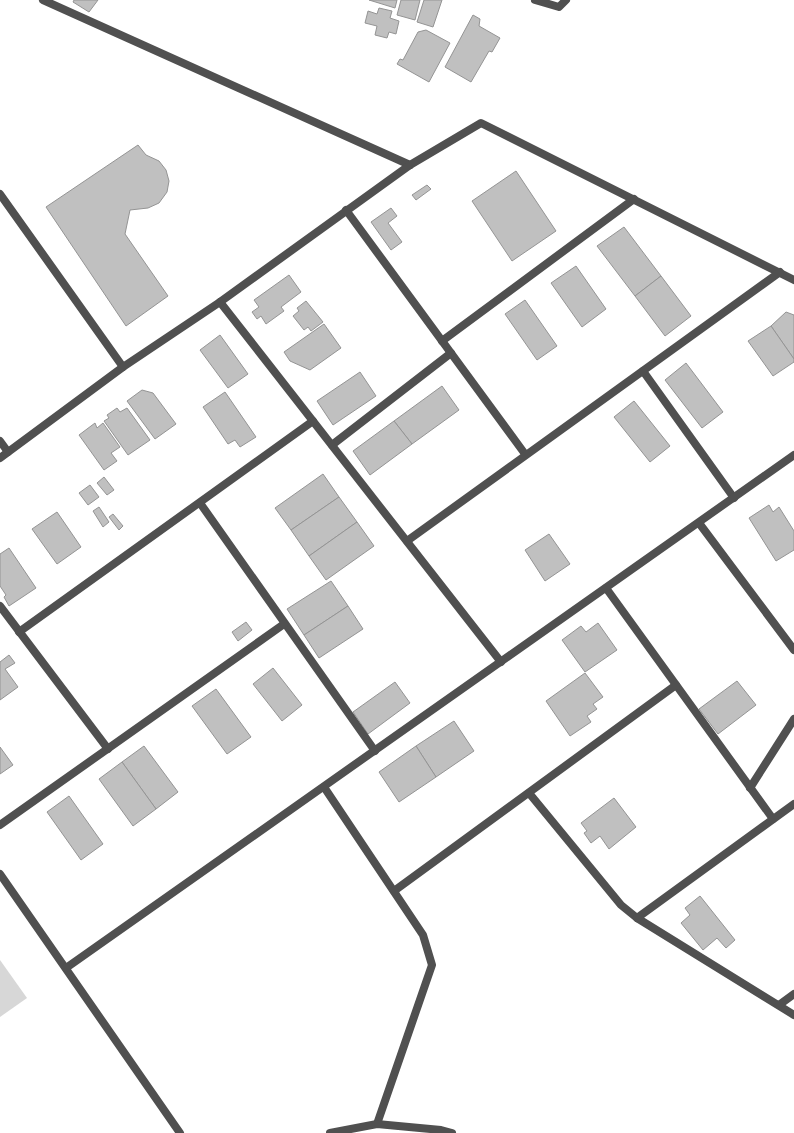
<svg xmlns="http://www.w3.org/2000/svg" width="794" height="1133" font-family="'PT Sans Narrow',sans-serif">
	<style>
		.green { fill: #d7d7d7 }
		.building { fill: #c0c0c0; stroke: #949494 }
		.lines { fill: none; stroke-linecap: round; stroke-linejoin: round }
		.minor { stroke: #505050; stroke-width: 8 }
	</style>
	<rect width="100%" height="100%" fill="#fff"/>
	<path class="green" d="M 0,960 L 27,998 L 0,1017 Z"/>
	<g class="building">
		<path d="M 74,0 L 98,0 L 89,12 L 73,2 Z"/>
		<path d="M 369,0 L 397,0 L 395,8 Z"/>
		<path d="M 401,0 L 420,0 L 415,20 L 397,15 Z"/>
		<path d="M 424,0 L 442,0 L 433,27 L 417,22 Z"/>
		<path d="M 379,8 L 392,11 L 390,18 L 399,21 L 396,34 L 389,32 L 387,38 L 375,35 L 377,26 L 365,23 L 368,11 L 377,14 Z"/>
		<path d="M 473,15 L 480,19 L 479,26 L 500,38 L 492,52 L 489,51 L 471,82 L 445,67 Z"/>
		<path d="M 426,30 L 450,43 L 429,82 L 397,64 L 400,59 L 403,60 L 418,32 Z"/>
		<path d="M 138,145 L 146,155 L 159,161 L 166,170 L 169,181 L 167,192 L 159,203 L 148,208 L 130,210 L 125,234 L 168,296 L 126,326 L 46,207 Z"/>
		<path d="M 516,171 L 556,231 L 512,261 L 472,201 Z"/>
		<path d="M 427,185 L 431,189 L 416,200 L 412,195 Z"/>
		<path d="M 391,208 L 397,216 L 388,223 L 402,242 L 391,250 L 371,222 Z"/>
		<path d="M 624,227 L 661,276 L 635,296 L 597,246 Z"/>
		<path d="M 576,266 L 606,309 L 582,327 L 551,283 Z"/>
		<path d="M 289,275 L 301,292 L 281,307 L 284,311 L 266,324 L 261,316 L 257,319 L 252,312 L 259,307 L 254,300 Z"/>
		<path d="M 661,276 L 691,316 L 665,336 L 635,296 Z"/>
		<path d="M 525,300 L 557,346 L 537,360 L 505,314 Z"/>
		<path d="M 306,301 L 323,322 L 311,331 L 308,327 L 304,330 L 293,316 L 299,311 L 297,308 Z"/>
		<path d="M 786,312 L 794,315 L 794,359 L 771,326 Z"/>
		<path d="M 324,324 L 341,348 L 310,370 L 290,361 L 284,352 Z"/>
		<path d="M 771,326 L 794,359 L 794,362 L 773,376 L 748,341 Z"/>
		<path d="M 220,335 L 248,374 L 228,388 L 200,350 Z"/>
		<path d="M 686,363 L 723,412 L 702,428 L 665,380 Z"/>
		<path d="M 360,372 L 376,396 L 333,425 L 317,401 Z"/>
		<path d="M 442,386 L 459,410 L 412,444 L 394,421 Z"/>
		<path d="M 142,390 L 153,393 L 176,424 L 155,439 L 127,401 Z"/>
		<path d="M 225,392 L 256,437 L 240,447 L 235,440 L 228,444 L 203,407 Z"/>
		<path d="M 634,401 L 670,446 L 650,462 L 614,417 Z"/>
		<path d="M 117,408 L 120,412 L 127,408 L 150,440 L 128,455 L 104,421 L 109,418 L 107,415 Z"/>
		<path d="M 394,421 L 412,444 L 370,475 L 353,451 Z"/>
		<path d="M 95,423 L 97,428 L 103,423 L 120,447 L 111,453 L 117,461 L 104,470 L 79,435 Z"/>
		<path d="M 323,474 L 339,497 L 291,530 L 275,508 Z"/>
		<path d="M 104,477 L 114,490 L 107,495 L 97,483 Z"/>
		<path d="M 90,485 L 99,497 L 88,505 L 79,493 Z"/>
		<path d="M 339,497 L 357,522 L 309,556 L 291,530 Z"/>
		<path d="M 769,505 L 773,512 L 779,507 L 794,531 L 794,550 L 776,561 L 749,518 Z"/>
		<path d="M 99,507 L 109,522 L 103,527 L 93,511 Z"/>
		<path d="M 57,512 L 81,547 L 57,564 L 32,529 Z"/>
		<path d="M 113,514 L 123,526 L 119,530 L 109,517 Z"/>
		<path d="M 357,522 L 374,546 L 326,580 L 309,556 Z"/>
		<path d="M 549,534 L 570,564 L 545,581 L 525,550 Z"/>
		<path d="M 9,548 L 36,588 L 9,606 L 4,597 L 6,595 L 0,586 L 0,554 Z"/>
		<path d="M 331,581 L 348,606 L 304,635 L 287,609 Z"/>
		<path d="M 348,606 L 363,629 L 319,658 L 304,635 Z"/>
		<path d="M 246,622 L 252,630 L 238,641 L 232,632 Z"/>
		<path d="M 598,623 L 617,650 L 585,672 L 562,640 L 581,626 L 586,632 Z"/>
		<path d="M 9,655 L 15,663 L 5,669 L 18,687 L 0,700 L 0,662 Z"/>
		<path d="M 273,668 L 302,705 L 282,721 L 253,684 Z"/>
		<path d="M 585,673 L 603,697 L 593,704 L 597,709 L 587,716 L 591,722 L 570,736 L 546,701 Z"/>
		<path d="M 737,681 L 756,705 L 718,734 L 699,709 Z"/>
		<path d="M 395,682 L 410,703 L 368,734 L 353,712 Z"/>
		<path d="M 216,689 L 251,737 L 227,754 L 192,706 Z"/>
		<path d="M 454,721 L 474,751 L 436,777 L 416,746 Z"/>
		<path d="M 144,746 L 178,792 L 156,809 L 122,762 Z"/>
		<path d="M 416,746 L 436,777 L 399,802 L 379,772 Z"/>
		<path d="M 0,747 L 13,765 L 0,774 Z"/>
		<path d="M 122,762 L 156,809 L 133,826 L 99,779 Z"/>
		<path d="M 69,796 L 103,844 L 81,860 L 47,812 Z"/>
		<path d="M 614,798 L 636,827 L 609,849 L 600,836 L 591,843 L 584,833 L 587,831 L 581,823 Z"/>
		<path d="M 700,896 L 735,940 L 726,948 L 717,938 L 703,950 L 681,923 L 690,915 L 685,908 Z"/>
	</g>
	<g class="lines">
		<g class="minor">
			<path d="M 43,0 L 410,165"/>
			<path d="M 535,0 L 559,7 L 566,0"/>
			<path d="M 0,194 L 123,367"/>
			<path d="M 346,210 L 525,454"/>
			<path d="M 220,302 L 501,662"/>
			<path d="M 442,341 L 634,199"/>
			<path d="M 643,371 L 734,498"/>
			<path d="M 0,441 L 8,452"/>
			<path d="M 332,445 L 451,353"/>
			<path d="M 0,458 L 123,367 L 220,302 L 410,165 L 481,123 L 794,280"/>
			<path d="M 200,503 L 375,751"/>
			<path d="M 699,523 L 794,650"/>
			<path d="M 407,541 L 780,272"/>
			<path d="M 606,588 L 773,819"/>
			<path d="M 0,606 L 108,749"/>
			<path d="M 19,632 L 313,421"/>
			<path d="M 324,787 L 423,935 L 432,965 L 377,1124"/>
			<path d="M 750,788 L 794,719"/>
			<path d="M 529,793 L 621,905 L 637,918 L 794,1015"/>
			<path d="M 0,825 L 284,624"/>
			<path d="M 0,874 L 180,1133"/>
			<path d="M 394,891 L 676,685"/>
			<path d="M 637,918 L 794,804"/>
			<path d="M 66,968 L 794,455"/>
			<path d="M 779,1005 L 794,994"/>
			<path d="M 330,1133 L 377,1124 L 441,1130 L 452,1133"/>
		</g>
	</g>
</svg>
